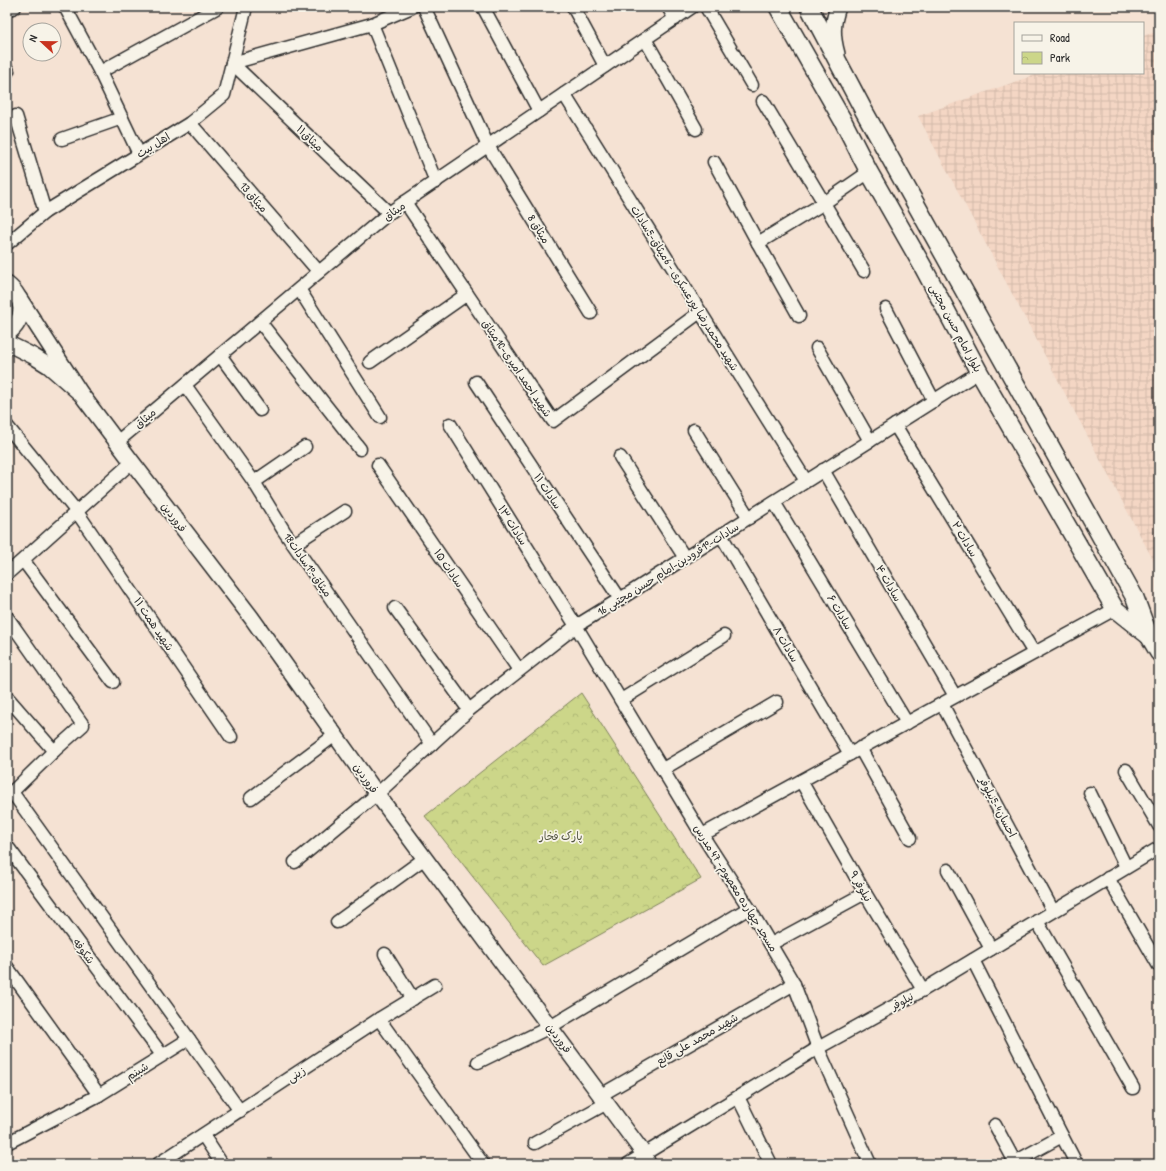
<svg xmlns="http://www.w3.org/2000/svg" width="1166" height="1171" font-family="'Patrick Hand','Playpen Sans Arabic',sans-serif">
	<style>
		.industrial { fill: url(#industrial-grid) }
		.park { fill: url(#park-crowns); stroke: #7c805a }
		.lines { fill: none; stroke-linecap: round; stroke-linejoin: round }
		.minor-casing { stroke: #2b2b2b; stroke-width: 15 }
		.tertiary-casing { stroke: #2b2b2b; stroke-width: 18 }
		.secondary-casing { stroke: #2b2b2b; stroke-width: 20 }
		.minor { stroke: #f7f3e8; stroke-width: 12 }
		.tertiary { stroke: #f7f3e8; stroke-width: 15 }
		.secondary { stroke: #f7f3e8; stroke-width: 17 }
		.labels { text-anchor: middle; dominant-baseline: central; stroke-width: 3.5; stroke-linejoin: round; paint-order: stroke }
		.street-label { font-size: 11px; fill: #2b2b2b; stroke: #f7f3e8 }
		.park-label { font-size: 11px; fill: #535642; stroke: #f7f3e8 }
	</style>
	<defs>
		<pattern id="industrial-grid" width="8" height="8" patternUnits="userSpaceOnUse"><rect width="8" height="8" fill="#f4d6c4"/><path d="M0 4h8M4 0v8" fill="none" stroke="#d1b8a9"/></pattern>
		<pattern id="park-crowns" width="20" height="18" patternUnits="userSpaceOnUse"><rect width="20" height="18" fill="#ccd689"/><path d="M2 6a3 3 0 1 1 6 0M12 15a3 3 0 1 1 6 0" fill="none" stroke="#afb876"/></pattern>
	</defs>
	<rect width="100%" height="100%" fill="#f5e2d3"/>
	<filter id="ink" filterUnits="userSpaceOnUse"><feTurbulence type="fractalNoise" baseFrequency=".025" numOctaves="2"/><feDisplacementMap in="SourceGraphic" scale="8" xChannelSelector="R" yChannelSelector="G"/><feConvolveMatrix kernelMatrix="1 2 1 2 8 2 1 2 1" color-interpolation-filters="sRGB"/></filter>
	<g filter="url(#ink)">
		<path class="industrial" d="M 1159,31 L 1159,571 L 918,116 L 1040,73 L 1143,73 L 1143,36 Z"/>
		<path class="park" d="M 581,693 L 701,879 L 543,966 L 425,816 Z"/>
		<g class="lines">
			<g class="minor-casing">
				<g id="minor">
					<path d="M 65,7 L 100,72 L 139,154"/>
					<path d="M 424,7 L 488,146 L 591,313"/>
					<path d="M 483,7 L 539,111"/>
					<path d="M 573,7 L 605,66"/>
					<path d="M 668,7 L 675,19"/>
					<path d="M 706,7 L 752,85"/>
					<path d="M 7,10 L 15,7"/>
					<path d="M 372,24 L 436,182"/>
					<path d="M 645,39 L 696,129"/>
					<path d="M 232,63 L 389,213"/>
					<path d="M 232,63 L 372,24 L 412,7"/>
					<path d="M 7,69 L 8,71"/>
					<path d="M 100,72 L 218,7"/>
					<path d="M 564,94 L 806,481"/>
					<path d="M 763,101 L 824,203 L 864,271"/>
					<path d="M 16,116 L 45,212"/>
					<path d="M 190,123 L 319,272"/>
					<path d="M 62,139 L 122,118"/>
					<path d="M 714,162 L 758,243 L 799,316"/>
					<path d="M 405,202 L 553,421 L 700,312"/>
					<path d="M 758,243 L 824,203 L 869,172"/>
					<path d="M 7,244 L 45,212 L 190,123 L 224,95 L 246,7"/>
					<path d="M 299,289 L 380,417"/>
					<path d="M 886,309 L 934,401"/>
					<path d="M 260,322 L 360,449"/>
					<path d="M 817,348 L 870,441"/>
					<path d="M 220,355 L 260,410"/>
					<path d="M 370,362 L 467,294"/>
					<path d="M 476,382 L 620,599"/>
					<path d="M 185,385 L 254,482 L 284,531 L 432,744"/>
					<path d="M 450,424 L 576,626 L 702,835 L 749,908 L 794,984 L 818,1048 L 870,1164"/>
					<path d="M 895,425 L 1034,653"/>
					<path d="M 7,426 L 77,512 L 231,737"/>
					<path d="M 694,430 L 749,518"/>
					<path d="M 117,442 L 389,213 L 692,7"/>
					<path d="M 620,457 L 685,558"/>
					<path d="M 378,465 L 519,670"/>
					<path d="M 823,470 L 955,696"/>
					<path d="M 254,482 L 305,447"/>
					<path d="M 774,502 L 907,723"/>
					<path d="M 721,535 L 850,754"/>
					<path d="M 294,544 L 345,511"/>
					<path d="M 23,560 L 113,682"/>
					<path d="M 7,574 L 132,462"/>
					<path d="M 395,608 L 469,710"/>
					<path d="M 7,617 L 83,725 L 54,751 L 12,792 L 189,1039"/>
					<path d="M 7,697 L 54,751"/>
					<path d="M 621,700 L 724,636"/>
					<path d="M 942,704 L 1053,911"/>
					<path d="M 860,748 L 910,838"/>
					<path d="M 663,769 L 777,702"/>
					<path d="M 1126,770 L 1159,826"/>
					<path d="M 801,781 L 865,893 L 923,990"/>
					<path d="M 1090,793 L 1126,867"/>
					<path d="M 251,798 L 335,735"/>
					<path d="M 702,835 L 1115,609"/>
					<path d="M 7,846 L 162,1055"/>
					<path d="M 295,862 L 377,794 L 469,710 L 576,626 L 620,599 L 979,372"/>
					<path d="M 948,870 L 991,949"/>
					<path d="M 1108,878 L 1159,966"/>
					<path d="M 1037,921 L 1133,1088"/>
					<path d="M 337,922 L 425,858"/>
					<path d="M 771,944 L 865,893"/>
					<path d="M 385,954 L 413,999"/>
					<path d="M 973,960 L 1062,1136 L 1011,1164"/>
					<path d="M 7,967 L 99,1095"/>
					<path d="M 379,1019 L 483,1164"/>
					<path d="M 478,1062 L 550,1027 L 749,908"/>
					<path d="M 601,1095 L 794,984"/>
					<path d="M 738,1097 L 771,1164"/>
					<path d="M 995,1125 L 1015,1162"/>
					<path d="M 203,1135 L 222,1164"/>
					<path d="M 1062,1136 L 1076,1163"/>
					<path d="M 7,1143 L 99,1095 L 189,1039 L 240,1111"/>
					<path d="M 535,1143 L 607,1103"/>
					<path d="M 158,1164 L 379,1019 L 435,985"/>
					<path d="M 628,1164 L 818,1048 L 923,990 L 1159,848"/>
				</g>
			</g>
			<g class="tertiary-casing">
				<g id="tertiary">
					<path d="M 837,54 C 832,36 832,24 838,7"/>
					<path d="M 7,284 C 25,298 26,320 7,334"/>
					<path d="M 7,343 L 33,356 L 49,366 L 81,394 L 19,298"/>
					<path d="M 81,394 L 132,462 L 251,617 L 377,794 L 644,1154 L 648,1164"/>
				</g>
			</g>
			<g class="secondary-casing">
				<g id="secondary">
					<path d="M 778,7 L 842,119 L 869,172 L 922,265 L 979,372 L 1115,609 L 1149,636"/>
					<path d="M 809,7 L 864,111 L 1135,598 L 1149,636 L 1159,653"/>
				</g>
			</g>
			<use href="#minor" class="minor"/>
			<use href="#tertiary" class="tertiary"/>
			<use href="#secondary" class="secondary"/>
		</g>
	</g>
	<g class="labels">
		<g class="street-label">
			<text transform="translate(310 138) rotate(44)">میثاق۱۱</text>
			<text transform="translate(153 145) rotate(-32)">اهل بیت</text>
			<text transform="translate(254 197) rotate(49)">میثاق 13</text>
			<text transform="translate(394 211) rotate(-36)">میثاق</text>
			<text transform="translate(539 229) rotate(58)">میثاق 8</text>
			<text transform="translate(685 288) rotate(58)">شهید محمدرضا پورعسکری - 6میثاق-5سادات</text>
			<text transform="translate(956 328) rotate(62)">بلوار امام حسن مجتبی</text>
			<text transform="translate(517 368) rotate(56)">شهید احمد امیری-10میثاق</text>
			<text transform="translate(145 418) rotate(-40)">میثاق</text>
			<text transform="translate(548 491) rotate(56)">سادات ۱۱</text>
			<text transform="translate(174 517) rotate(53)">فروردین</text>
			<text transform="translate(513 525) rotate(58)">سادات ۱۳</text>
			<text transform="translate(965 539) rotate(59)">سادات ۲</text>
			<text transform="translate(308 565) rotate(55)">18میثاق-19سادات</text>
			<text transform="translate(449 568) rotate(56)">سادات ۱۵</text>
			<text transform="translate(668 569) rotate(-32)">سادات-19فرودین-امام حسن مجتبی 16</text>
			<text transform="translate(889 583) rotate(60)">سادات ۴</text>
			<text transform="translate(840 612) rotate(59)">سادات ۶</text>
			<text transform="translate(154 624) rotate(56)">شهید همت ۱۱</text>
			<text transform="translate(786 644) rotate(59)">سادات ۸</text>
			<text transform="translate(366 778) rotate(55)">فروردین</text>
			<text transform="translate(998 807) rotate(62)">احسان4-5نیلوفر</text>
			<text transform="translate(861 886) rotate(60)">نیلوفر ۹</text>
			<text transform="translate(736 888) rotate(58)">مسجد چهارده معصوم- 47 مدرس</text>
			<text transform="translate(84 951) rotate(54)">شکوفه</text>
			<text transform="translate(902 1001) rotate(-29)">نیلوفر</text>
			<text transform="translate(559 1038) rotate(53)">فروردین</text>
			<text transform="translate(697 1039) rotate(-30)">شهید محمد علی قانع</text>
			<text transform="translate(137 1071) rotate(-32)">شبنم</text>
			<text transform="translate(296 1074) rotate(-33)">زینی</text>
		</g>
		<g class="park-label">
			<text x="561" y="836">پارک فخار</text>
		</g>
	</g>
	<rect width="1166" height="1171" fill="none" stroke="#f7f3e8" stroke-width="24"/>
	<rect x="12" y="12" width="1142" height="1147" fill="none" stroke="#2b2b2b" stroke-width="1.5" filter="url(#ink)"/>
	<rect x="1014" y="22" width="130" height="52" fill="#f7f3e8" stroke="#a5a39c"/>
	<rect x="1022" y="35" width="20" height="6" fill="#f7f3e8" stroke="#a5a39c"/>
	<text x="1050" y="42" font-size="12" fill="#2b2b2b">Road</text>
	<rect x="1022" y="52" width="20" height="12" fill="url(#park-crowns)" stroke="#a5a39c"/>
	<text x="1050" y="62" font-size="12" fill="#2b2b2b">Park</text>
	<g transform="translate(42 42) rotate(292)"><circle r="19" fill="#f7f3e8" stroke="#a5a39c"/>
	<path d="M0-3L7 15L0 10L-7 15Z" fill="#c8321e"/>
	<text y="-6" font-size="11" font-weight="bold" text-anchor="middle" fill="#2b2b2b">N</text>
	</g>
</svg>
